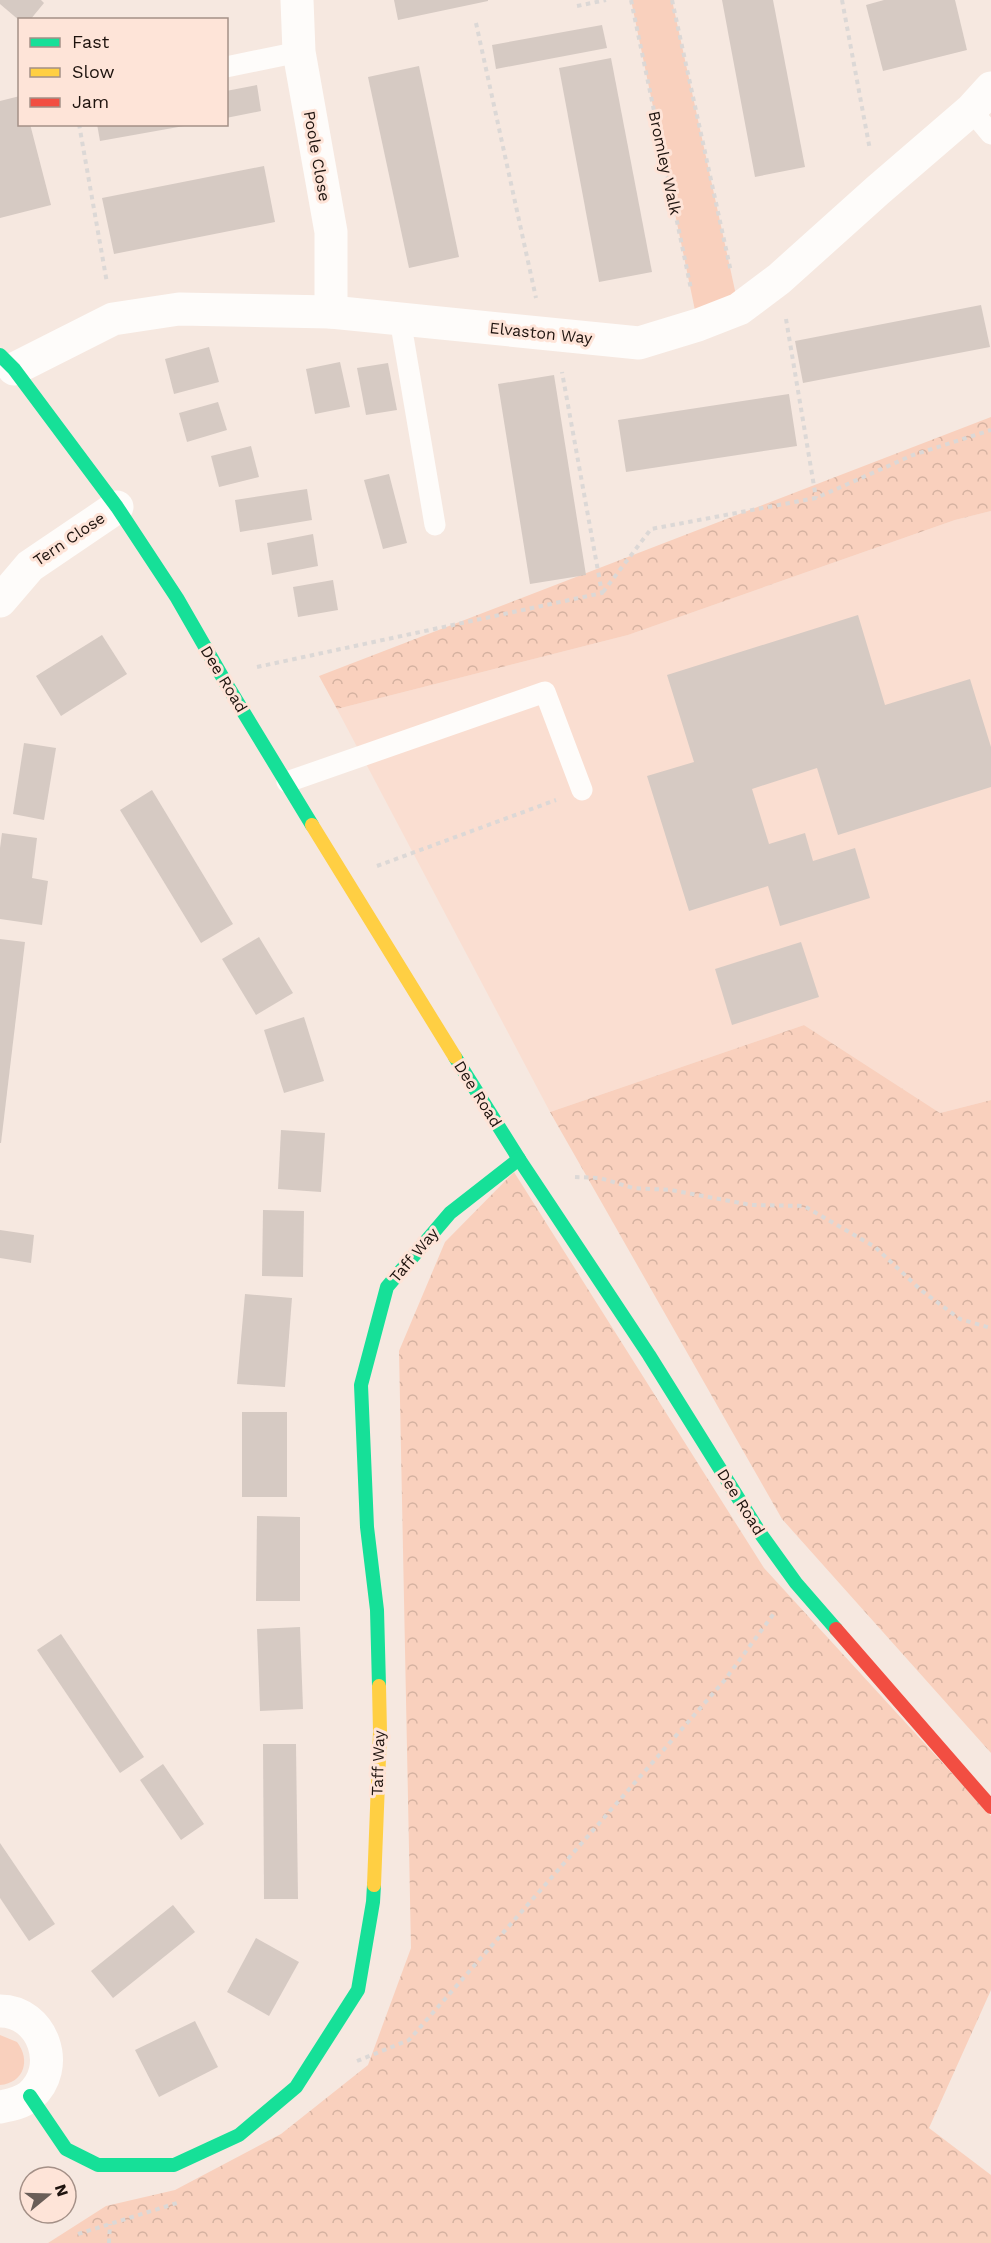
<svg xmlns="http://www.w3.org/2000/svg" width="991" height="2243" font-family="'Work Sans',sans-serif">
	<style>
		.built { fill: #faded1 }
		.grass { fill: #f9d0bd }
		.park { fill: url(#park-crowns) }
		.building { fill: #d6cac3 }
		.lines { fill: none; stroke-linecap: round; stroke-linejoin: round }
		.path { stroke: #dcd8d6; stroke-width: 4; stroke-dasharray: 4.5 4.5; stroke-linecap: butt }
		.lane { stroke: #fefcfa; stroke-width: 21 }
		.street { stroke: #fefcfa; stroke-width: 33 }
		.fast { stroke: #16e098; stroke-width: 14 }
		.slow { stroke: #ffcf43; stroke-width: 14 }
		.jam { stroke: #f24e42; stroke-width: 14 }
		.labels { text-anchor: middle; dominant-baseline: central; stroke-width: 6; stroke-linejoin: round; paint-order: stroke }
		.street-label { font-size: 16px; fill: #1e130e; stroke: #fee4d8 }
	</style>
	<defs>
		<pattern id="park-crowns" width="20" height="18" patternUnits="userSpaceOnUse" patternTransform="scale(1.5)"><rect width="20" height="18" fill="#f9d0bd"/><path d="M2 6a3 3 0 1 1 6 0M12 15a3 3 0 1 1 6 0" fill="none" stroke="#d5b2a1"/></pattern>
	</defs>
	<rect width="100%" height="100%" fill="#f6e8e0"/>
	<path class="built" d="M 991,511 L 991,1100 L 940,1113 L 804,1025 L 550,1112 L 337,709 L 628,635 L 955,520 Z"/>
	<g class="grass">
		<path d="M 631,0 L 672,0 L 739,309 L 698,325 Z"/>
		<path d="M 0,2035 L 17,2042 C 31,2060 24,2083 0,2085 Z"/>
	</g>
	<g class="park">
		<path d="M 991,417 L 991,511 L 955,520 L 628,635 L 337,709 L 319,676 Z"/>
		<path d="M 804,1025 L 940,1113 L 991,1100 L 991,1753 L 782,1519 L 550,1112 Z"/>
		<path d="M 514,1172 L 764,1568 L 991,1816 L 991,1990 L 929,2128 L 991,2175 L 991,2243 L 48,2243 L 106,2206 L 175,2190 L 281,2134 L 368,2065 L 411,1948 L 399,1351 L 445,1242 Z"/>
	</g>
	<g class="building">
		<path d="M 0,0 L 41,0 L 44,3 L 30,20 L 20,21 L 0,4 Z"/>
		<path d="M 394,0 L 488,0 L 488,1 L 398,20 Z"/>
		<path d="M 722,0 L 773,0 L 805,167 L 755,177 Z"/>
		<path d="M 884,0 L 955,0 L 967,50 L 883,71 L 866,5 Z"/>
		<path d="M 602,25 L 607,48 L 496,69 L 492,45 Z"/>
		<path d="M 611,58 L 652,272 L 599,282 L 559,68 Z"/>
		<path d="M 419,66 L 459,257 L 409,268 L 368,77 Z"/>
		<path d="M 257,85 L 261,111 L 226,118 L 226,91 Z"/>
		<path d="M 20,96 L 20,124 L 30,124 L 51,205 L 0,218 L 0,101 Z"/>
		<path d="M 97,124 L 184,124 L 184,126 L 100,141 Z"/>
		<path d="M 264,166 L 275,222 L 114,254 L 102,198 Z"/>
		<path d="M 981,305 L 990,347 L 803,383 L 795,341 Z"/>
		<path d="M 209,347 L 219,382 L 174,394 L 165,359 Z"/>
		<path d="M 340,362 L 350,407 L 315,414 L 306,369 Z"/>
		<path d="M 388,363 L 397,410 L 366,415 L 357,368 Z"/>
		<path d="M 554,375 L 586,575 L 530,584 L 498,384 Z"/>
		<path d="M 789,394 L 797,446 L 626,472 L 618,420 Z"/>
		<path d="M 218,402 L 227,430 L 187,442 L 179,413 Z"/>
		<path d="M 251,446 L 259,477 L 219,487 L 211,456 Z"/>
		<path d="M 389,474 L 407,543 L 383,549 L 364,480 Z"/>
		<path d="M 307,489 L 312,520 L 240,532 L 235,500 Z"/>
		<path d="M 313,534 L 318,566 L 272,575 L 267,543 Z"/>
		<path d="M 333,580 L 338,610 L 298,617 L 293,587 Z"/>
		<path d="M 858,615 L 885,705 L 970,679 L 991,747 L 991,787 L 838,835 L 817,768 L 752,789 L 769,844 L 805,833 L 813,861 L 855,848 L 870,898 L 780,926 L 768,886 L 689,911 L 647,776 L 694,762 L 667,675 Z"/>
		<path d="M 102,635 L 127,674 L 61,716 L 36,676 Z"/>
		<path d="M 24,743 L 56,748 L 44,820 L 13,814 Z"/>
		<path d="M 152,790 L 233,924 L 201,943 L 120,810 Z"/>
		<path d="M 2,833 L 37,838 L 32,878 L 48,881 L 42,925 L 0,919 L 0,848 Z"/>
		<path d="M 259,937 L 293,993 L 256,1015 L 222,959 Z"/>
		<path d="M 0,939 L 25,942 L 1,1143 L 0,1143 Z"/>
		<path d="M 801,942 L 819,997 L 732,1025 L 715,969 Z"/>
		<path d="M 304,1017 L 324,1081 L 284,1093 L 264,1030 Z"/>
		<path d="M 281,1130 L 325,1133 L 321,1192 L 278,1189 Z"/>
		<path d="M 263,1210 L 304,1211 L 303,1277 L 262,1276 Z"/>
		<path d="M 0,1230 L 34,1235 L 31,1263 L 0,1258 Z"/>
		<path d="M 245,1294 L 292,1298 L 285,1387 L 237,1384 Z"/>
		<rect x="242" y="1412" width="45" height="85"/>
		<path d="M 257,1516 L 300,1517 L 300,1601 L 256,1601 Z"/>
		<path d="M 300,1627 L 303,1709 L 260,1711 L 257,1629 Z"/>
		<path d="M 61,1634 L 144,1757 L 120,1773 L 37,1650 Z"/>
		<path d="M 263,1744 L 296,1744 L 298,1899 L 264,1899 Z"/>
		<path d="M 163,1764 L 204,1824 L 181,1840 L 140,1780 Z"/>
		<path d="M 0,1843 L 55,1924 L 29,1941 L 0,1898 Z"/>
		<path d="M 173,1905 L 195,1932 L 113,1998 L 91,1971 Z"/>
		<path d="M 256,1938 L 299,1962 L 269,2016 L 227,1992 Z"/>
		<path d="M 195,2021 L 218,2067 L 159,2097 L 135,2050 Z"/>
	</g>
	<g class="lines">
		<g class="path">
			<path d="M 631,0 L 691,289"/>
			<path d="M 672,0 L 731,272"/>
			<path d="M 842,0 L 870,150"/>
			<path d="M 577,6 L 606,0"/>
			<path d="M 476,23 L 536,298"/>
			<path d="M 79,124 L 107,283"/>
			<path d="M 786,319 L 816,498"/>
			<path d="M 603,592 L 651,529 L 816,498 L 913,455 L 991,430"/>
			<path d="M 257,667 L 602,593 L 562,372"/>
			<path d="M 377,866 L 556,800"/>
			<path d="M 575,1177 L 600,1178 L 633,1188 L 671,1190 L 751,1205 L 804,1206 L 875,1247 L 922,1291 L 960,1319 L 991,1328"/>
			<path d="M 357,2061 L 409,2040 L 724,1681 L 775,1612"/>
			<path d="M 78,2234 L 177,2203"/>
			<path d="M 109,2243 L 110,2224"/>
		</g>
		<g class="lane">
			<path d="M 226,67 L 299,52"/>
			<path d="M 971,110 L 991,134"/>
			<path d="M 400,319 L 435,525"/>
			<path d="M 287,782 L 545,692 L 582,790"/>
		</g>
		<g class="street">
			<path d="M 297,0 L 299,52 L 331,232 L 331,312"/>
			<path d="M 14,369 L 113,319 L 179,309 L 331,312 L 639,343 L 698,325 L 739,309 L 779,279 L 877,191 L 971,110 L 991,88"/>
			<path d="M 0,601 L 30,566 L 117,507"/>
			<path d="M 0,2011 C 43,2011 63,2068 30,2096 C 21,2103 11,2105 0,2107"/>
		</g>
		<g class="fast">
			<path d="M 0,355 L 14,369 L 117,507 L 177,598 L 227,685 L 312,825"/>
			<path d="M 455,1057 L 519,1159 L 649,1355 L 760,1533 L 796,1583 L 836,1629"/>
			<path d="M 379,1686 L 377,1610 L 367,1527 L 361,1385 L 387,1287 L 450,1213 L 519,1159"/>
			<path d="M 30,2096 L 66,2149 L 98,2165 L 174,2165 L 239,2135 L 296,2087 L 358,1990 L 373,1902 L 374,1885"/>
		</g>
		<g class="slow">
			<path d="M 312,825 L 455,1057"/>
			<path d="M 374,1885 L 380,1732 L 379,1686"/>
		</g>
		<path class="jam" d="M 836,1629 L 991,1807"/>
	</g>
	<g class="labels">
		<g class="street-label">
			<text transform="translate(317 156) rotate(80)">Poole Close</text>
			<text transform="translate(665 163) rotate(78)">Bromley Walk</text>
			<text transform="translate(541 333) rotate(6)">Elvaston Way</text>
			<text transform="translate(69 539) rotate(-34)">Tern Close</text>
			<text transform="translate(224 679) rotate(59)">Dee Road</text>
			<text transform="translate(478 1094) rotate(58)">Dee Road</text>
			<text transform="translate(414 1255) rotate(-50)">Taff Way</text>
			<text transform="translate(741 1502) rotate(58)">Dee Road</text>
			<text transform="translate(378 1763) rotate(-88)">Taff Way</text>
		</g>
	</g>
	<rect x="18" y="18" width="210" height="108" fill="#fee4d8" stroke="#a49087" stroke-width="1.5"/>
	<rect x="30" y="38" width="30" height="9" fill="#16e098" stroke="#a49087" stroke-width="1.5"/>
	<text x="72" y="48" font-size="18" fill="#1e130e">Fast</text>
	<rect x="30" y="68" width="30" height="9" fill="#ffcf43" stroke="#a49087" stroke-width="1.5"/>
	<text x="72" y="78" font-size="18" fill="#1e130e">Slow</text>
	<rect x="30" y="98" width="30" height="9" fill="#f24e42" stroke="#a49087" stroke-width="1.5"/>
	<text x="72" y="108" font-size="18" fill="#1e130e">Jam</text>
	<g transform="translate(48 2195) rotate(71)"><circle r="28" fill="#fee4d8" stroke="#a49087" stroke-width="1.5"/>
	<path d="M0-4.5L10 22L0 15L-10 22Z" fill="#6a5e58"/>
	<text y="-9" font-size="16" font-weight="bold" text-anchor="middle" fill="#1e130e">N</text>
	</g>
</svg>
